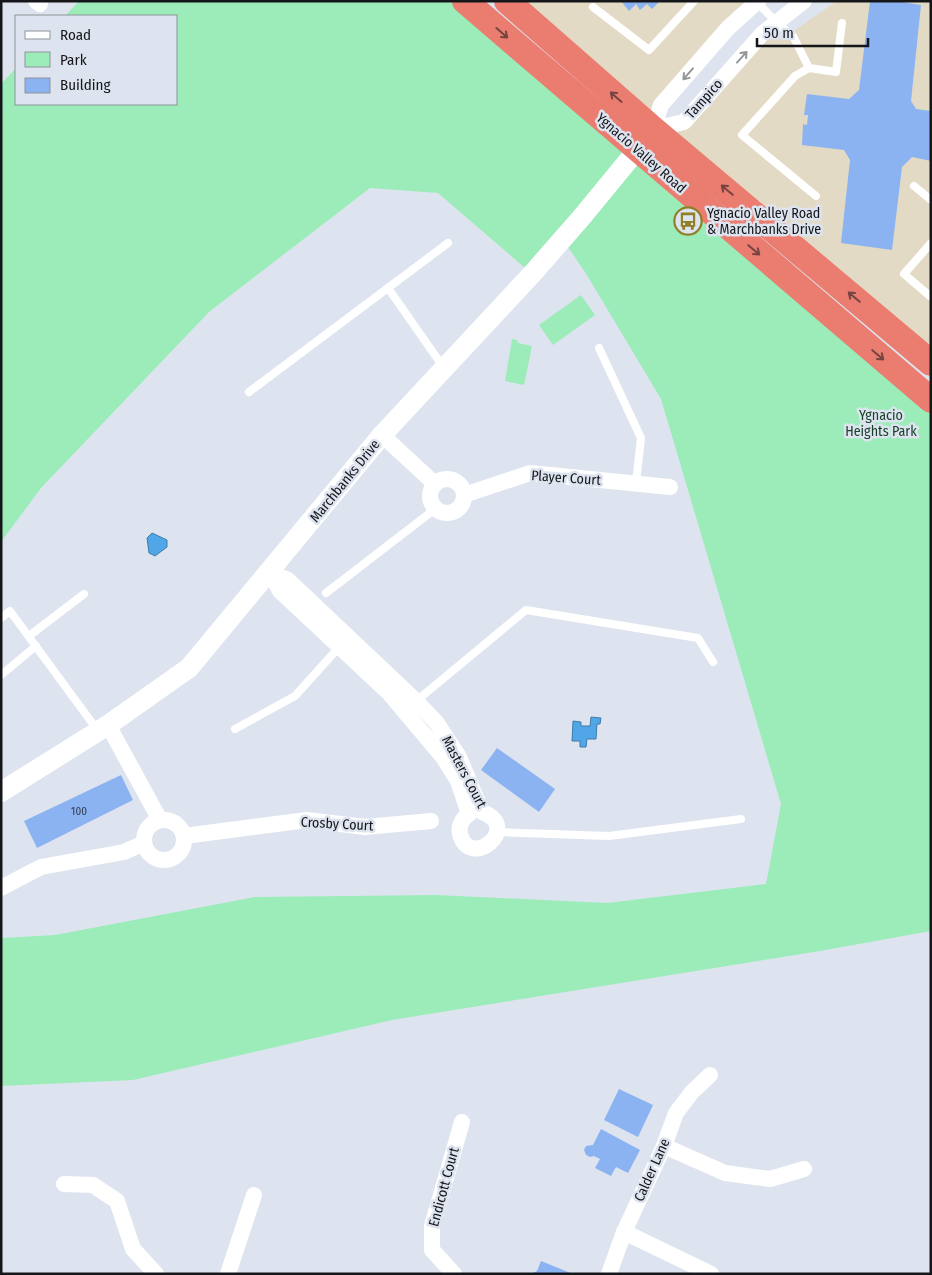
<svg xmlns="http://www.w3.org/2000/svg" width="932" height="1275" font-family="'Fira Sans Condensed',sans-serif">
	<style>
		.commercial { fill: #e2dac4 }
		.green { fill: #9becb9 }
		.water { fill: #51a6e7; stroke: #3f7ba9 }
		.building { fill: #8bb3f2 }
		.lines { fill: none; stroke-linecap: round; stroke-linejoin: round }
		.service { stroke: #fff; stroke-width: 8 }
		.minor { stroke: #fff; stroke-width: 16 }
		.tertiary { stroke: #fff; stroke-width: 20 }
		.trunk { stroke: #ea7c70; stroke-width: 26 }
		.oneway { stroke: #744440 }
		.oneway2 { stroke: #959698 }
		.labels { text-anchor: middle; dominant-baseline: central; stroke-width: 5; stroke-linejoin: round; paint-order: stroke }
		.number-label { font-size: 11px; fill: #323d4f }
		.street-label { font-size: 14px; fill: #141619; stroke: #dee4ef }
		.poi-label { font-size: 14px; fill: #141619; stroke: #dee4ef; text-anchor: start }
		.park-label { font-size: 14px; fill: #19422b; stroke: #dee4ef }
	</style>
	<rect width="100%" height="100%" fill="#dee4ef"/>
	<path class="commercial" d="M 507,1 L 758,1 L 728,28 L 661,105 L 654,129 L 684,122 L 762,34 L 782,39 L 837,1 L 931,1 L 931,363 L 653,129 Z"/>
	<g class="green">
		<path d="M 79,1 L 465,1 L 931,400 L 931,931 L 820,951 L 392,1020 L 133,1080 L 1,1086 L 1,938 L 55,935 L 255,897 L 436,895 L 607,903 L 766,884 L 781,804 L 661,399 L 585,272 L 563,240 L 532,274 L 438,193 L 370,188 L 209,312 L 41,488 L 1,542 L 1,84 L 16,68 L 16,104 L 176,104 L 176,16 L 65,16 Z"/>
		<path d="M 581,295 L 595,315 L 553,345 L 539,325 Z"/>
		<path d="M 512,339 L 517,340 L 518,343 L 532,346 L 524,385 L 505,381 Z"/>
	</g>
	<g class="water">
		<path d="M 152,533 L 167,540 L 167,547 L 155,556 L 149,553 L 147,538 Z"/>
		<path d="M 591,717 L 601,718 L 600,724 L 597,724 L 596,739 L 587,739 L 586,747 L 580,747 L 580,741 L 572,741 L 573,721 L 581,722 L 581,726 L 590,726 Z"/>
	</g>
	<g class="building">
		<path d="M 621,1 L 660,1 L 652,9 L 647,4 L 640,10 L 636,4 L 629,11 Z"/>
		<path d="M 870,1 L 895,1 L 921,5 L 911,101 L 916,109 L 931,111 L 931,161 L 912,157 L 902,167 L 892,250 L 841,243 L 850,160 L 844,150 L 802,145 L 803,124 L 807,125 L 808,115 L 804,115 L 807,94 L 849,99 L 859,90 Z"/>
		<path d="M 497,748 L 555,789 L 539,812 L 481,770 Z"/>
		<path d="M 121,775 L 133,800 L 37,848 L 24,821 Z"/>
		<path d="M 619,1089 L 653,1105 L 638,1137 L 604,1120 Z"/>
		<path d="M 601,1129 L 640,1150 L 628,1173 L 616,1167 L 611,1176 L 595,1168 L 600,1159 L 594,1156 L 590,1157 L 586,1155 L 584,1150 L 586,1146 L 593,1145 Z"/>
		<path d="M 541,1261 L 573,1274 L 531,1274 L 537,1271 Z"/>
	</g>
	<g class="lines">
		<g class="service">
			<path d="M 756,1 L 776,22 L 793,36 L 809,68 L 795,76 L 742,135 L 816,196"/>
			<path d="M 593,7 L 649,50 L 694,1"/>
			<path d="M 809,68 L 836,72 L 842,23"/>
			<path d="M 914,186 L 931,200"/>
			<path d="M 931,243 L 904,274 L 931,297"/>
			<path d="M 388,288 L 444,368"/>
			<path d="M 599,348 L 641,438 L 636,483"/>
			<path d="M 249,392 L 448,243"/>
			<path d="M 326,593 L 435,509"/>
			<path d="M 1,618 L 10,611 L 98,731"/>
			<path d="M 29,636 L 84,594"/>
			<path d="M 1,675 L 36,646"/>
			<path d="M 415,702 L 526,610 L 698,638 L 713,662"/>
			<path d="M 235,729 L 295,696 L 341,645"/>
			<path d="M 497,832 L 609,836 L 741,819"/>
		</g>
		<g class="minor">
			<path d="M 36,1 L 40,4"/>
			<path d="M 653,129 L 684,122 L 762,34 L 804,1"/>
			<path d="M 653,129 L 661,105 L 728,28 L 758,1"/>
			<path d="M 382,435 L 435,484"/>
			<circle cx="447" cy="496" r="17"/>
			<path d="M 464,495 L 530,473 L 670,487"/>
			<path d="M 270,572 L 288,580 L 416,701 L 436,722 L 459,757 L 482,812 C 523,827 470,871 460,834 C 458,826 462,819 469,814 L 458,781 L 443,757 L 390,694 L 280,591 Z"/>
			<path d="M 108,725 L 160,820"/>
			<circle cx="164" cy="840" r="20"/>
			<path d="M 184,836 L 307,820 L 365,827 L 431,821"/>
			<path d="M 1,888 L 41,867 L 124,852 L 144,843"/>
			<path d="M 664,1146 L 725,1173 L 770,1179 L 804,1169"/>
			<path d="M 64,1184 L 93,1185 L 117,1201 L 133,1249 L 156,1274"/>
			<path d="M 624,1232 L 711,1274"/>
			<path d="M 228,1274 L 254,1195"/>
			<path d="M 454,1274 L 432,1250 L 432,1226 L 462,1122"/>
			<path d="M 609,1274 L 624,1232 L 664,1146 L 676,1113 L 692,1092 L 710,1075"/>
		</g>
		<path class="tertiary" d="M 1,792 L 108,725 L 189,668 L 382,435 L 532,274 L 581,218 L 646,139"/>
		<g class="trunk">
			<path d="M 465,1 L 931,400"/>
			<path d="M 507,1 L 653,129 L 931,363"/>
		</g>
	</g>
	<defs><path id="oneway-shaft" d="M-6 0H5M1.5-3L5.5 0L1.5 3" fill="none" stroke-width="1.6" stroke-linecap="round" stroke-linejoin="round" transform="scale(1.25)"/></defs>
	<g class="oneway">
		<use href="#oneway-shaft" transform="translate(502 33) rotate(41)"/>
		<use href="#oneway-shaft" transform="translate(616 97) rotate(-139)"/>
		<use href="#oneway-shaft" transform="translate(727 190) rotate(-140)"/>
		<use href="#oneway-shaft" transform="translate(754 250) rotate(40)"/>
		<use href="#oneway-shaft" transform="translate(854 297) rotate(-140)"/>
		<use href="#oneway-shaft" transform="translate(878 355) rotate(40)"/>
	</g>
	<g class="oneway2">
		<use href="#oneway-shaft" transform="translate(742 57) rotate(-48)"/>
		<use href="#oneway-shaft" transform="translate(688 74) rotate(131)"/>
	</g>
	<defs>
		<g id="bus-ring" transform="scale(1.4375)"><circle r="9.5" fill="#dee4ef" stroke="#907f26" stroke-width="1.5"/><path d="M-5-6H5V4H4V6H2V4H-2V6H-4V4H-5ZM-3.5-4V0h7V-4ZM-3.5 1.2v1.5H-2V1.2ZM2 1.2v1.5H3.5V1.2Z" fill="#907f26"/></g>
	</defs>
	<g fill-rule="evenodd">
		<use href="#bus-ring" x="688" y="221"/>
	</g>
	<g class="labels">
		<g class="number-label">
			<text x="79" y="811">100</text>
		</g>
		<g class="street-label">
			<text transform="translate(704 99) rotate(-48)">Tampico</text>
			<text transform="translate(641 153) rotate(41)">Ygnacio Valley Road</text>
			<text transform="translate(566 478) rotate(4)">Player Court</text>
			<text transform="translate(345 481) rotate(-51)">Marchbanks Drive</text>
			<text transform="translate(464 772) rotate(62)">Masters Court</text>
			<text transform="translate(337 824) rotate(3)">Crosby Court</text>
			<text transform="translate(652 1170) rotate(-66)">Calder Lane</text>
			<text transform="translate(444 1187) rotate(-75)">Endicott Court</text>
		</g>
		<g class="poi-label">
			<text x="707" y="213">Ygnacio Valley Road<tspan x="707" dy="16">&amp; Marchbanks Drive</tspan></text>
		</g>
		<g class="park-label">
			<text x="881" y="415">Ygnacio<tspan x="881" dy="16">Heights Park</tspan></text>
		</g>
	</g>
	<rect width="932" height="1275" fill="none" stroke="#141619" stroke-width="5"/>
	<rect x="15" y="15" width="162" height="90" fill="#dee4ef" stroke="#8d9299"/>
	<rect x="25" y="31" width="25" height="8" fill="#ffffff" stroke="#8d9299"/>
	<text x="60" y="40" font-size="15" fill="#141619">Road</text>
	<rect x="25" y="52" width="25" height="15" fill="#9becb9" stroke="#8d9299"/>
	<text x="60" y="65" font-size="15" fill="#141619">Park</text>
	<rect x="25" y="78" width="25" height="15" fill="#8bb3f2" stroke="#8d9299"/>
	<text x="60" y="90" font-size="15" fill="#141619">Building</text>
	<path d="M757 38v8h111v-8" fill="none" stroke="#141619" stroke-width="2.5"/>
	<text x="764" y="38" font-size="15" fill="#141619" stroke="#dee4ef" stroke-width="4" paint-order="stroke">50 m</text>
</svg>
